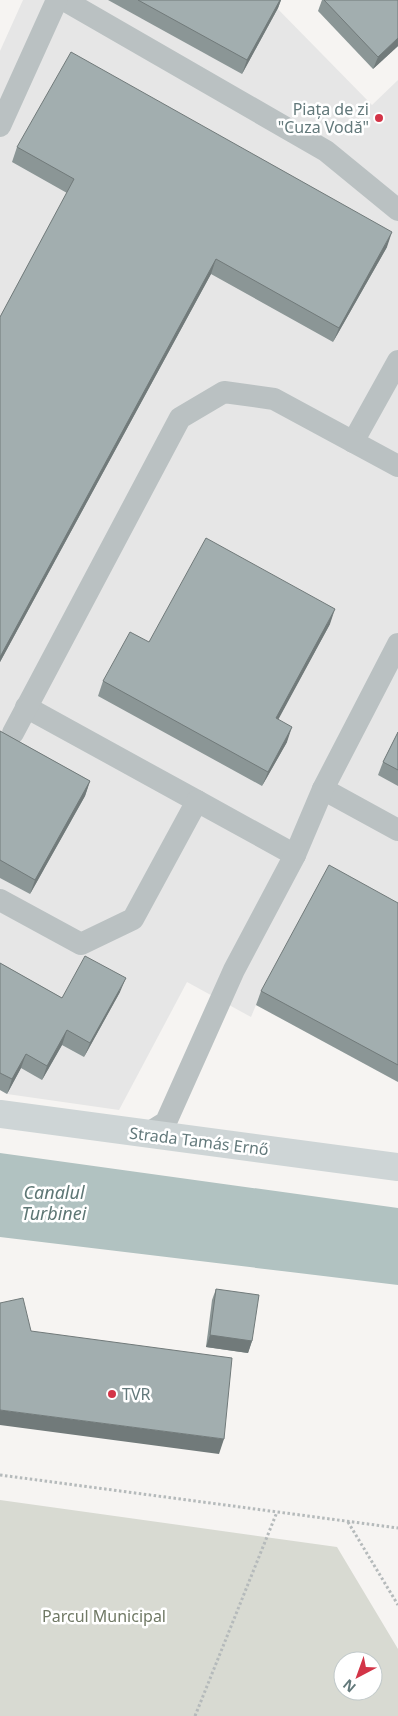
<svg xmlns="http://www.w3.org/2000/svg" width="398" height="1716" font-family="'Noto Sans',sans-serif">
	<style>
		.built { fill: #e6e6e6 }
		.green { fill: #d8dad2; fill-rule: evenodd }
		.water { fill: #b1c2c1 }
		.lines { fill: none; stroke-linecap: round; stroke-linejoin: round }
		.path { stroke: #b5babb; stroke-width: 3; stroke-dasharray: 2.5 2.5; stroke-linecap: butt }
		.service { stroke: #bac1c2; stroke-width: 22 }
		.secondary { stroke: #ced5d6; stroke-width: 28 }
		.wall { fill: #8b9696 }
		.shaded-wall { fill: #717a7a }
		.building { fill: #a2aeaf; stroke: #717a7a }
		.poi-dot { fill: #d33447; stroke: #fff; stroke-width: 2 }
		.labels { text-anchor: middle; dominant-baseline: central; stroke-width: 5; stroke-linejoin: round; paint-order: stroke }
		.poi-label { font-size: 16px; fill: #63797b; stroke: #fff; text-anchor: end }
		.street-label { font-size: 16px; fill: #63797b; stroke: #fff }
		.park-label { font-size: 16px; fill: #707965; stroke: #fff }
		.water-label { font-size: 18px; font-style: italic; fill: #5e7775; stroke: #fff }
	</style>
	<rect width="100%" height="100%" fill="#f6f4f2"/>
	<path class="built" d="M 23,0 L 269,0 L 372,105 L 398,80 L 398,1082 L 256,1005 L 251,1017 L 187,982 L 119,1110 L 7,1094 L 0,1090 L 0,51 Z"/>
	<path class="green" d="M 0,1500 L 337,1547 L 398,1649 L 398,1716 L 0,1716 ZM 343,1661 L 373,1661 L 373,1691 L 343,1691 Z"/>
	<path class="water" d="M 0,1153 L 398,1208 L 398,1285 L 0,1237 Z"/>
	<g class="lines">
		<g class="path">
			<path d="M 0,1475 L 398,1528"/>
			<path d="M 348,1522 L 398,1605"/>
			<path d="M 195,1716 L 277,1512"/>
		</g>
		<g class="service">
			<path d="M 64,0 L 326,151 L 398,210"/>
			<path d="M 0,126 L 57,0"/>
			<path d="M 353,442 L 398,361"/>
			<path d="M 26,707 L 197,801"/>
			<path d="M 13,733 L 180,418 L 224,392 L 274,399 L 398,466"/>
			<path d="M 323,789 L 398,830"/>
			<path d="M 0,900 L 81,944 L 133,919 L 197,801 L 295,855"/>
			<path d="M 145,1135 L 166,1122 L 234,970 L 295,855 L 323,789 L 398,644"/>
		</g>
		<path class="secondary" d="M 0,1114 L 398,1167"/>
	</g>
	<g class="wall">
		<path d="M 108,0 L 281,0 L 278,8 L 242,74 Z"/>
		<path d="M 322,0 L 398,0 L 398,46 L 373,69 L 318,11 Z"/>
		<path d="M 17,147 L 387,247 L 333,342 L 211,274 L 0,662 L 0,317 L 67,193 L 12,162 Z"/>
		<path d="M 330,624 L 278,719 L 287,742 L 262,786 L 98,696 L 103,681 L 149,642 Z"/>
		<path d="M 0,731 L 90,781 L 85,796 L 30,894 L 0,878 Z"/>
		<path d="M 398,732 L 398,786 L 378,775 L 383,762 Z"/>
		<path d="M 398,903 L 398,1082 L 256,1005 L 261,991 Z"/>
		<path d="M 0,963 L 62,998 L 120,992 L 84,1057 L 62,1045 L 42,1080 L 21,1068 L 7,1094 L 0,1090 Z"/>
		<path d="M 216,1289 L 252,1341 L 248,1353 L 206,1347 L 212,1300 Z"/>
	</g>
	<g class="shaded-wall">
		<path d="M 280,0 L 281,0 L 278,8 L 242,74 L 247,60 Z"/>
		<path d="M 398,38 L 398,46 L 373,69 L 378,57 Z"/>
		<path d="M 392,232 L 387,247 L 333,342 L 339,328 Z"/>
		<path d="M 216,259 L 211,274 L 0,662 L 0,657 Z"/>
		<path d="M 335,609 L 330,624 L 271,733 L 276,718 Z"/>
		<path d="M 292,727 L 287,742 L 262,786 L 268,772 Z"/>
		<path d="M 90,781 L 85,796 L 30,894 L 35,880 Z"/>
		<path d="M 126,978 L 120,992 L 84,1057 L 90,1043 Z"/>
		<path d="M 67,1030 L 62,1045 L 42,1080 L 47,1066 Z"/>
		<path d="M 26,1054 L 21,1068 L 7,1094 L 12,1079 Z"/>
		<path d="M 210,1335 L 252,1341 L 248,1353 L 206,1347 Z"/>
		<path d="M 0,1410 L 224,1439 L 219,1454 L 0,1425 Z"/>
	</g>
	<g class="building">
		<path d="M 138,0 L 280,0 L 247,60 Z"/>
		<path d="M 324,0 L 398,0 L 398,38 L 378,57 Z"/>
		<path d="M 71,52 L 392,232 L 339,328 L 216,259 L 0,657 L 0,317 L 74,179 L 17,147 Z"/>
		<path d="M 206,538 L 335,609 L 276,718 L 292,727 L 268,772 L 103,681 L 130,632 L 149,642 Z"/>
		<path d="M 0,731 L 90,781 L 35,880 L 0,860 Z"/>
		<path d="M 398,732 L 398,770 L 383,762 Z"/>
		<path d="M 329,865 L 398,903 L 398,1065 L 261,991 Z"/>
		<path d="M 85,956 L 126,978 L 90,1043 L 67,1030 L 47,1066 L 26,1054 L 12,1079 L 0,1073 L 0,963 L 62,998 Z"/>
		<path d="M 216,1289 L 259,1295 L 252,1341 L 210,1335 Z"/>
		<path d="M 23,1298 L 31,1331 L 232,1358 L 224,1439 L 0,1410 L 0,1303 Z"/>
	</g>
	<g class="poi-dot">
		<circle cx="379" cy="118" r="5"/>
		<circle cx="112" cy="1394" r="5"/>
	</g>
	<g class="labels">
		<g class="poi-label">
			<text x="369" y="109">Piața de zi<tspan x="369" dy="18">"Cuza Vodă"</tspan></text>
			<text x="122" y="1394" text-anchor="start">TVR</text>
		</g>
		<g class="street-label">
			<text transform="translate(199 1141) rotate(7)">Strada Tamás Ernő</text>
		</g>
		<g class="park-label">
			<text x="104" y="1616">Parcul Municipal</text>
		</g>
		<g class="water-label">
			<text x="54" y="1192">Canalul<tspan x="54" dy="21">Turbinei</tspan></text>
		</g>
	</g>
	<g transform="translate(358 1676) rotate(221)"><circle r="24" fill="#ffffff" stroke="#c1c9ca"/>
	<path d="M0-4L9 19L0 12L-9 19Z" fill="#d33447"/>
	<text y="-8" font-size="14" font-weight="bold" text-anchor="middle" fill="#63797b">N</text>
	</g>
</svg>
